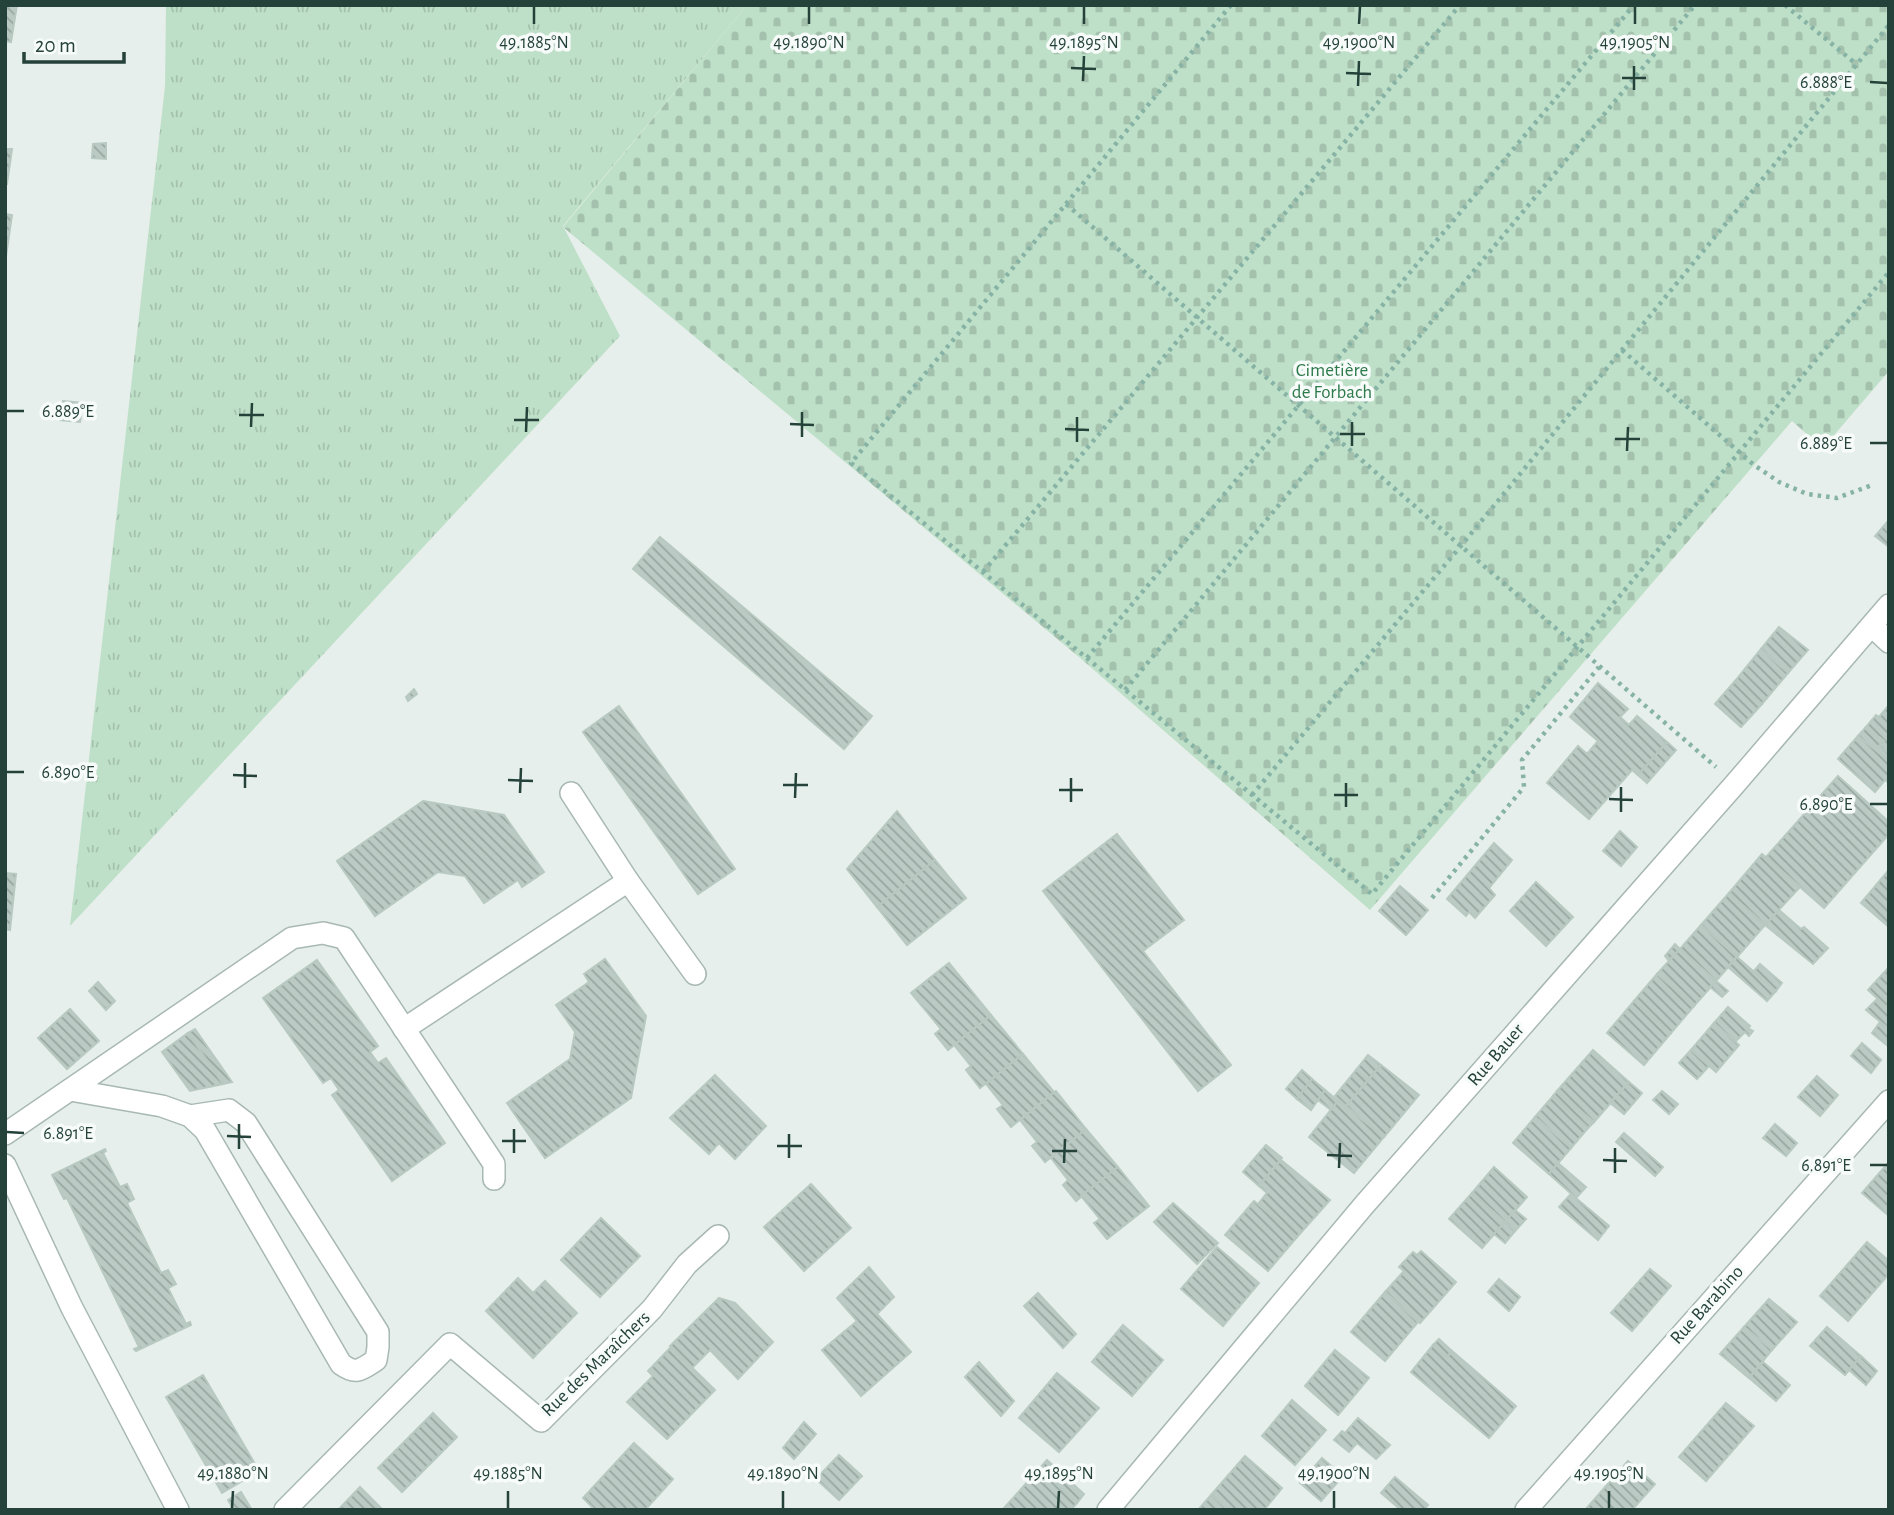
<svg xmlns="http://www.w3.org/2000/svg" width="1894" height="1515" font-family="'Alegreya Sans',sans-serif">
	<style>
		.grass { fill: url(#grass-tufts) }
		.cemetery { fill: url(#cemetery-stones) }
		.building { fill: url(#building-back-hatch); stroke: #b8c9c2; stroke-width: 2 }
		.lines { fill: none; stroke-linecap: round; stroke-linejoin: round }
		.minor-casing { stroke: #a8b8b2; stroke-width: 24 }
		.path { stroke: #86b3a5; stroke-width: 4.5; stroke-dasharray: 3.5 5; stroke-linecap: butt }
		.minor { stroke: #fff; stroke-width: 21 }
		.ticks { fill: none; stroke: #24423a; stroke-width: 2.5 }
		.labels { text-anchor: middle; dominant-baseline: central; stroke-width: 7; stroke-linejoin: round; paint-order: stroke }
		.park-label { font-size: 19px; fill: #2d7a4b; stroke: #f7fbf9 }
		.street-label { font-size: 19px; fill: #24423a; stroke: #f7fbf9 }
		.ticks-label { font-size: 18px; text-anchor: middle; fill: #24423a; stroke: #f7fbf9; stroke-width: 7; stroke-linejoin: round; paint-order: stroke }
	</style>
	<defs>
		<pattern id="grass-tufts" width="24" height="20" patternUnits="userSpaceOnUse" patternTransform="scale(1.75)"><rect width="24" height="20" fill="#bfe0c8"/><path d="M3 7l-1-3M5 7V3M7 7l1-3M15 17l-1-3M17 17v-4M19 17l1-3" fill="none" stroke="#a4c1ad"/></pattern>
		<pattern id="cemetery-stones" width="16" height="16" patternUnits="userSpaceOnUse" patternTransform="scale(1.75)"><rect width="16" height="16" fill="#bfe0c8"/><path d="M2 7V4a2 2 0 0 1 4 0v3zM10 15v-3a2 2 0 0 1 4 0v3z" fill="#a4c1ad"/></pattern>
		<pattern id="building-back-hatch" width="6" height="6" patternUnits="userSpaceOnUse" patternTransform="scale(1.75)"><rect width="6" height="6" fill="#bbcac4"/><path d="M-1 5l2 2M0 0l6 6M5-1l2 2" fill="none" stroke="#98a6a0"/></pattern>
	</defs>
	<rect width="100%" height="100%" fill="#e6efeb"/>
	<path class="grass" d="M 166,5 L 747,5 L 563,226 L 620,336 L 70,926 L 165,86 Z"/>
	<path class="cemetery" d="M 747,5 L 1889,5 L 1889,371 L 1823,448 L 1792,421 L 1370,910 L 1079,657 L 563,227 Z"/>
	<g class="building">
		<path d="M 5,5 L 17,5 L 11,42 L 5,41 Z"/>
		<path d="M 106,143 L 106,159 L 92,158 L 93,144 Z"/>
		<path d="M 5,149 L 12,149 L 7,184 L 5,184 Z"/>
		<path d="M 5,214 L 12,215 L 5,263 Z"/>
		<path d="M 63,401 L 83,403 L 80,422 L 60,420 Z"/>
		<path d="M 1889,520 L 1889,547 L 1875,536 Z"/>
		<path d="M 660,537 L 872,716 L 844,749 L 633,569 Z"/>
		<path d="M 1779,627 L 1808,650 L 1788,673 L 1761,649 Z"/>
		<path d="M 1761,649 L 1788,673 L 1762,704 L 1735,681 Z"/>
		<path d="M 1735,681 L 1762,704 L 1741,727 L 1715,704 Z"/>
		<path d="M 1598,683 L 1628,709 L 1620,717 L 1629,725 L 1637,716 L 1667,742 L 1638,775 L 1632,770 L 1589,819 L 1547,783 L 1578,746 L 1587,754 L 1598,741 L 1570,717 Z"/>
		<path d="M 414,689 L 417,694 L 408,701 L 406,697 Z"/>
		<path d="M 1889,705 L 1889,754 L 1879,746 L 1884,741 L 1879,737 L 1878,738 L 1865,728 L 1876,715 L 1879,717 Z"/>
		<path d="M 619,706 L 735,869 L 698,894 L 583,732 Z"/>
		<path d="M 1865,728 L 1878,738 L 1879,737 L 1884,741 L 1879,746 L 1889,754 L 1889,761 L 1858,736 Z"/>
		<path d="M 1858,736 L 1889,761 L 1889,783 L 1885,780 L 1875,792 L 1838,759 Z"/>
		<path d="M 1667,742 L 1676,750 L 1647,783 L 1638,775 Z"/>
		<path d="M 1838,776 L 1889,822 L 1889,834 L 1824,908 L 1766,857 Z"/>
		<path d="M 423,801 L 504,815 L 544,872 L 522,887 L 518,880 L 484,903 L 465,876 L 438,872 L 375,916 L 337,861 Z"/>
		<path d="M 897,811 L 935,860 L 877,907 L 847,869 Z"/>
		<path d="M 1620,831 L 1637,847 L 1621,866 L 1603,851 Z"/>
		<path d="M 1117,834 L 1184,920 L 1143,951 L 1231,1065 L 1198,1091 L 1043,891 Z"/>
		<path d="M 1494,843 L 1512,860 L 1489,888 L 1495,895 L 1475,918 L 1469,912 L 1466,916 L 1447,899 Z"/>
		<path d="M 1762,854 L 1800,887 L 1765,925 L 1729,893 Z"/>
		<path d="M 935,860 L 966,898 L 907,945 L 877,907 Z"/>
		<path d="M 1887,872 L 1889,873 L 1889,927 L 1861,903 Z"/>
		<path d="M 5,873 L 16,874 L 10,930 L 5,929 Z"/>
		<path d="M 1536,882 L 1573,917 L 1546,946 L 1510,911 Z"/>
		<path d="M 1400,886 L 1428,910 L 1406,935 L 1379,911 Z"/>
		<path d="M 1729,893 L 1765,925 L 1737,957 L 1701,925 Z"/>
		<path d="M 1779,910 L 1801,929 L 1804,927 L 1828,948 L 1813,964 L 1765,925 Z"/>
		<path d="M 1701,925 L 1737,957 L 1716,981 L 1680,949 Z"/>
		<path d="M 1675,944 L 1680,949 L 1669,961 L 1665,956 Z"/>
		<path d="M 1680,949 L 1716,981 L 1694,1006 L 1657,974 Z"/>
		<path d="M 1737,957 L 1776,991 L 1767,1001 L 1728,967 Z"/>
		<path d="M 605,959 L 646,1016 L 631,1098 L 545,1158 L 507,1103 L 570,1059 L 575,1032 L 556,1005 L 589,982 L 584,974 Z"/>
		<path d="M 317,960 L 378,1046 L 370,1052 L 378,1063 L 386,1058 L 445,1143 L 392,1181 L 332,1095 L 339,1090 L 331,1078 L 323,1083 L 263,998 Z"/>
		<path d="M 949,963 L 991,1015 L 948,1050 L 935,1034 L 941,1029 L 911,993 Z"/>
		<path d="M 1760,964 L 1782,983 L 1776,991 L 1754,971 Z"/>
		<path d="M 1889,967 L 1889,1009 L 1868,990 Z"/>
		<path d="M 1657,974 L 1694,1006 L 1671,1033 L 1634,1001 Z"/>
		<path d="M 1716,981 L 1728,991 L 1722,997 L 1710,987 Z"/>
		<path d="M 98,982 L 115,1001 L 106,1010 L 89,991 Z"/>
		<path d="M 1877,999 L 1889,1009 L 1889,1029 L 1866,1010 Z"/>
		<path d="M 1634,1001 L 1671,1033 L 1644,1065 L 1607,1033 Z"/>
		<path d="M 1728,1007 L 1750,1026 L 1748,1028 L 1753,1031 L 1749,1036 L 1745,1032 L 1735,1042 L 1714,1023 Z"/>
		<path d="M 70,1009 L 99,1041 L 67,1069 L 38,1038 Z"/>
		<path d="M 991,1015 L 1023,1054 L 980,1088 L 966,1070 L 971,1066 L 954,1045 Z"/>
		<path d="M 1880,1022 L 1889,1029 L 1889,1047 L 1872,1033 Z"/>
		<path d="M 1714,1023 L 1739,1045 L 1716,1072 L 1691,1050 Z"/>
		<path d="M 195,1029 L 232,1082 L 223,1084 L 188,1033 Z"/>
		<path d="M 188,1033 L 223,1084 L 190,1091 L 162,1052 Z"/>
		<path d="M 1862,1043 L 1881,1060 L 1871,1073 L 1851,1056 Z"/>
		<path d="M 1593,1050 L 1629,1082 L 1594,1122 L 1557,1091 Z"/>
		<path d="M 1691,1050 L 1709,1066 L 1697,1079 L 1679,1063 Z"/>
		<path d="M 1023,1054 L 1054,1092 L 1011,1127 L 997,1109 L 1003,1105 L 986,1084 Z"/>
		<path d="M 1368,1055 L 1381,1065 L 1368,1080 L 1356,1070 Z"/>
		<path d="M 1381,1065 L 1419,1095 L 1384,1137 L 1346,1106 Z"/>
		<path d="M 1302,1070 L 1312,1079 L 1297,1099 L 1286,1089 Z"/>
		<path d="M 1356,1070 L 1368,1080 L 1346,1106 L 1335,1096 Z"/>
		<path d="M 715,1075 L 766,1126 L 735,1159 L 719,1143 L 709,1154 L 670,1118 Z"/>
		<path d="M 1817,1076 L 1838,1095 L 1820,1116 L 1798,1097 Z"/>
		<path d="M 1312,1079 L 1325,1090 L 1311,1110 L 1297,1099 Z"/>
		<path d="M 1629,1082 L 1642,1093 L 1624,1114 L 1610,1103 Z"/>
		<path d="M 1325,1090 L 1338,1101 L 1331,1110 L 1318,1100 Z"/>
		<path d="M 1056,1091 L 1086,1129 L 1045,1162 L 1032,1146 L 1037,1142 L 1020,1120 Z"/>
		<path d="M 1557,1091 L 1594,1122 L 1588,1128 L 1553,1096 Z"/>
		<path d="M 1662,1091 L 1678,1104 L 1669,1114 L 1653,1100 Z"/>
		<path d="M 1553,1096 L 1588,1128 L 1571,1148 L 1535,1117 Z"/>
		<path d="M 1338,1101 L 1384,1137 L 1354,1173 L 1309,1137 Z"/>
		<path d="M 1535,1117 L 1571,1148 L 1549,1174 L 1513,1143 Z"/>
		<path d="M 1775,1124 L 1797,1143 L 1786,1156 L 1763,1138 Z"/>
		<path d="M 1086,1129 L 1118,1167 L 1076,1201 L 1063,1185 L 1068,1180 L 1051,1158 Z"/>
		<path d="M 1624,1133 L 1663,1167 L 1655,1176 L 1616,1142 Z"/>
		<path d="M 1266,1145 L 1282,1158 L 1259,1186 L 1243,1172 Z"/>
		<path d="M 105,1149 L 106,1151 L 103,1153 L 120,1187 L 127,1184 L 134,1199 L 127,1203 L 161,1273 L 168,1270 L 176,1284 L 168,1288 L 186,1324 L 190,1322 L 191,1325 L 136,1351 L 134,1349 L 139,1347 L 67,1198 L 64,1199 L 52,1175 Z"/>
		<path d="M 1281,1160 L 1330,1200 L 1297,1237 L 1258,1204 L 1267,1193 L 1259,1186 Z"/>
		<path d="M 1889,1162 L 1889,1216 L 1862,1193 Z"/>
		<path d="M 1558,1163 L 1586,1187 L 1576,1198 L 1549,1174 Z"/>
		<path d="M 1118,1167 L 1149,1206 L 1107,1239 L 1094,1223 L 1100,1219 L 1081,1196 Z"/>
		<path d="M 1494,1167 L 1527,1197 L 1505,1222 L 1472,1193 Z"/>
		<path d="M 811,1184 L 851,1228 L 804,1271 L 764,1227 Z"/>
		<path d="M 1472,1193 L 1505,1222 L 1482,1248 L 1449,1219 Z"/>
		<path d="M 1571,1194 L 1609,1226 L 1598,1240 L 1559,1207 Z"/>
		<path d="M 1254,1201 L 1297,1237 L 1268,1271 L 1225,1235 Z"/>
		<path d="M 1173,1203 L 1218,1243 L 1197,1264 L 1154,1222 Z"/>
		<path d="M 1515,1210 L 1526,1219 L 1515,1231 L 1505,1222 Z"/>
		<path d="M 601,1218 L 640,1256 L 600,1297 L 561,1260 Z"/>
		<path d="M 1505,1222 L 1515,1231 L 1505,1243 L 1494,1234 Z"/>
		<path d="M 1867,1242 L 1889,1261 L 1889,1274 L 1848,1321 L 1820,1296 Z"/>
		<path d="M 1217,1247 L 1259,1283 L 1223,1326 L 1181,1289 Z"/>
		<path d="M 1421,1251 L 1456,1282 L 1420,1323 L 1385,1292 L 1404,1271 L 1399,1267 L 1413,1252 L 1417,1255 Z"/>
		<path d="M 869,1267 L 894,1297 L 877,1314 L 911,1352 L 861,1396 L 822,1350 L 857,1321 L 837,1298 Z"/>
		<path d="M 1650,1269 L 1671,1286 L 1632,1331 L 1611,1313 Z"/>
		<path d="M 518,1278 L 533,1293 L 545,1281 L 577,1313 L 533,1358 L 486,1311 Z"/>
		<path d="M 1499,1279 L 1520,1297 L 1509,1311 L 1488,1292 Z"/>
		<path d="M 1385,1292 L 1418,1322 L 1385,1361 L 1351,1332 Z"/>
		<path d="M 1038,1293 L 1076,1334 L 1063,1348 L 1024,1306 Z"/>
		<path d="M 719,1298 L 735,1303 L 773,1342 L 738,1379 L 710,1350 L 691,1369 L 670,1346 Z"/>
		<path d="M 1769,1299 L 1797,1322 L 1772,1350 L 1744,1327 Z"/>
		<path d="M 1123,1325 L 1163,1360 L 1132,1396 L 1092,1362 Z"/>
		<path d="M 1744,1327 L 1772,1350 L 1749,1378 L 1720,1354 Z"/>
		<path d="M 1827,1327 L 1861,1356 L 1845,1375 L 1810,1346 Z"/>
		<path d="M 1439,1339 L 1452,1351 L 1447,1357 L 1433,1345 Z"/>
		<path d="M 1433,1345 L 1447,1357 L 1452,1351 L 1516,1406 L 1489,1438 L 1411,1372 Z"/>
		<path d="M 671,1347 L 715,1390 L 667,1439 L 627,1402 L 653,1376 L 648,1371 Z"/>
		<path d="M 1335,1350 L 1369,1378 L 1338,1415 L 1305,1386 Z"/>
		<path d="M 1861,1356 L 1877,1371 L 1866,1385 L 1849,1370 Z"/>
		<path d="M 979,1362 L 1014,1401 L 1001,1416 L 965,1377 Z"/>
		<path d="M 1763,1362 L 1790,1385 L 1776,1401 L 1749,1378 Z"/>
		<path d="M 1057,1373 L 1099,1408 L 1059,1452 L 1019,1418 Z"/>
		<path d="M 203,1375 L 259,1471 L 222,1493 L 166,1397 Z"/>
		<path d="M 1292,1400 L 1326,1430 L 1295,1465 L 1262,1436 Z"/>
		<path d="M 1726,1403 L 1754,1426 L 1706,1481 L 1679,1457 Z"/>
		<path d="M 433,1413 L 457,1437 L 402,1492 L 378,1468 Z"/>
		<path d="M 1358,1418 L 1390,1445 L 1376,1459 L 1345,1433 Z"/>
		<path d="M 804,1422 L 816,1434 L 794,1459 L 783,1448 Z"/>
		<path d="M 1342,1431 L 1357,1443 L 1349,1452 L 1334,1440 Z"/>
		<path d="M 634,1443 L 673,1479 L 645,1510 L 595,1510 L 583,1498 Z"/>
		<path d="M 839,1455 L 862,1476 L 839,1500 L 816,1479 Z"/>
		<path d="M 1245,1456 L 1282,1488 L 1264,1510 L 1228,1510 L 1211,1495 Z"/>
		<path d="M 1322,1458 L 1343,1476 L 1321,1501 L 1300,1483 Z"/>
		<path d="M 1047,1460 L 1084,1494 L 1077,1503 L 1039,1469 Z"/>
		<path d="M 1628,1461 L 1655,1484 L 1632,1510 L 1585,1510 Z"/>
		<path d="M 1039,1469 L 1077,1503 L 1071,1510 L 1006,1510 L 1004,1508 Z"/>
		<path d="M 1395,1477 L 1428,1505 L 1424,1510 L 1401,1510 L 1381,1493 Z"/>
		<path d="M 360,1487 L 383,1510 L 338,1510 Z"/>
		<path d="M 241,1492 L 252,1510 L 234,1510 L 228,1500 Z"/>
		<path d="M 1211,1495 L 1228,1510 L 1198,1510 Z"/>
	</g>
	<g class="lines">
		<g class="minor-casing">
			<g id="minor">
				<path d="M 1872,626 L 1889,642"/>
				<path d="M 628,881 L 695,974"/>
				<path d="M 404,1029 L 628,881 L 571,793"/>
				<path d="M 70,1090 L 162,1106 L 190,1116 L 205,1130 L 341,1364 C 356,1375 361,1370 376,1360 L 378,1347 L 378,1332 L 246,1123 L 229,1110 L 190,1116"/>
				<path d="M 5,1134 L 292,938 L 323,933 L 344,938 L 494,1164 L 494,1179"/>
				<path d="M 5,1165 L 72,1308 L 178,1510"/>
				<path d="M 285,1510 L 450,1344 L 541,1421 L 652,1309 L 687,1264 L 718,1236"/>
				<path d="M 1108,1510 L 1365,1204 L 1735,784 L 1889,605"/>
				<path d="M 1526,1510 L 1889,1101"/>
			</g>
		</g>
		<g class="path">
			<path d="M 1231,5 L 851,463 L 1372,894 L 1889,272"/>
			<path d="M 1785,5 L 1856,64"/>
			<path d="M 1066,204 L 1716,767"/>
			<path d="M 1622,350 L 1754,465 L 1779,482 L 1807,494 L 1837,498 L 1872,485"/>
			<path d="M 983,572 L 1460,5"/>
			<path d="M 1087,658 L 1634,5"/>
			<path d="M 1125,690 L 1695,5"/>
			<path d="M 1252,795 L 1460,547 L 1889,25"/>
			<path d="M 1432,898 L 1524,787 L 1522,760 L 1599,667"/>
		</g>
		<use href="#minor" class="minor"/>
	</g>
	<path class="ticks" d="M 534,24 L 534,7M 809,24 L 809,7M 1084,24 L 1084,7M 1359,24 L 1360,7M 1635,24 L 1635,7M 1071,68 L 1096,69M 1346,73 L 1371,74M 1622,78 L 1646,78M 1083,81 L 1084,56M 1870,82 L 1887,83M 1358,86 L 1359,61M 1634,90 L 1634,66M 7,411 L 24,411M 239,415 L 264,415M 514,420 L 539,420M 790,424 L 814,425M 251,427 L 252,403M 1065,429 L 1089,430M 526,432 L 527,407M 1340,434 L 1365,434M 802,437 L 802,412M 1615,439 L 1640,439M 1077,442 L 1077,417M 1870,443 L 1887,443M 1352,446 L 1352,422M 1627,451 L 1628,427M 7,772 L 24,772M 233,775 L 257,776M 508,780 L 533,781M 783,785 L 808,785M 245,788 L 245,763M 1059,790 L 1083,790M 520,793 L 521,768M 1334,795 L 1358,795M 795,798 L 796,773M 1609,799 L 1633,800M 1071,802 L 1071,778M 1870,804 L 1887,804M 1346,807 L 1346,783M 1621,812 L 1621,787M 7,1132 L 24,1133M 227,1136 L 251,1137M 502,1141 L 526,1141M 777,1146 L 802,1146M 239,1149 L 239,1124M 1052,1151 L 1077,1151M 514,1153 L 514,1129M 1327,1155 L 1352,1156M 789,1158 L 789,1134M 1603,1160 L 1627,1161M 1064,1163 L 1065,1139M 1870,1165 L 1887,1165M 1339,1168 L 1340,1143M 1615,1173 L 1615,1148M 232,1508 L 233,1491M 508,1508 L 508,1491M 783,1508 L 783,1491M 1058,1508 L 1059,1491M 1334,1508 L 1334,1491M 1609,1508 L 1609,1491"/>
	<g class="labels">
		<g class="park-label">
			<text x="1332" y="370">Cimetière<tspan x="1332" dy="22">de Forbach</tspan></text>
		</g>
		<g class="street-label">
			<text transform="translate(1496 1055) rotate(-49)">Rue Bauer</text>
			<text transform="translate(1707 1305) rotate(-48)">Rue Barabino</text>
			<text transform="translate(596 1364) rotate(-44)">Rue des Maraîchers</text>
		</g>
	</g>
	<g class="ticks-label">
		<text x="534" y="48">49.1885°N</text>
		<text x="809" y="48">49.1890°N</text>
		<text x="1084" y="48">49.1895°N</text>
		<text x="1359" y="48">49.1900°N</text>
		<text x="1635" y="48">49.1905°N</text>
		<text x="1826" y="88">6.888°E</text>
		<text x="68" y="417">6.889°E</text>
		<text x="1826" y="449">6.889°E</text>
		<text x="68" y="778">6.890°E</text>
		<text x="1826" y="810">6.890°E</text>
		<text x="68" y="1139">6.891°E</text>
		<text x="1826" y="1171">6.891°E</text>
		<text x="233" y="1479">49.1880°N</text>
		<text x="508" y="1479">49.1885°N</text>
		<text x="783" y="1479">49.1890°N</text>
		<text x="1059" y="1479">49.1895°N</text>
		<text x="1334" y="1479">49.1900°N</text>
		<text x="1609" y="1479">49.1905°N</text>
	</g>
	<rect width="1894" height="1515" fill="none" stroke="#24423a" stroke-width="14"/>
	<path d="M24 52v10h100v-10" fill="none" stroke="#24423a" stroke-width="3.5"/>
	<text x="35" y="52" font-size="21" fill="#24423a" stroke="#f7fbf9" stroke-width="5" paint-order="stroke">20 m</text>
</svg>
